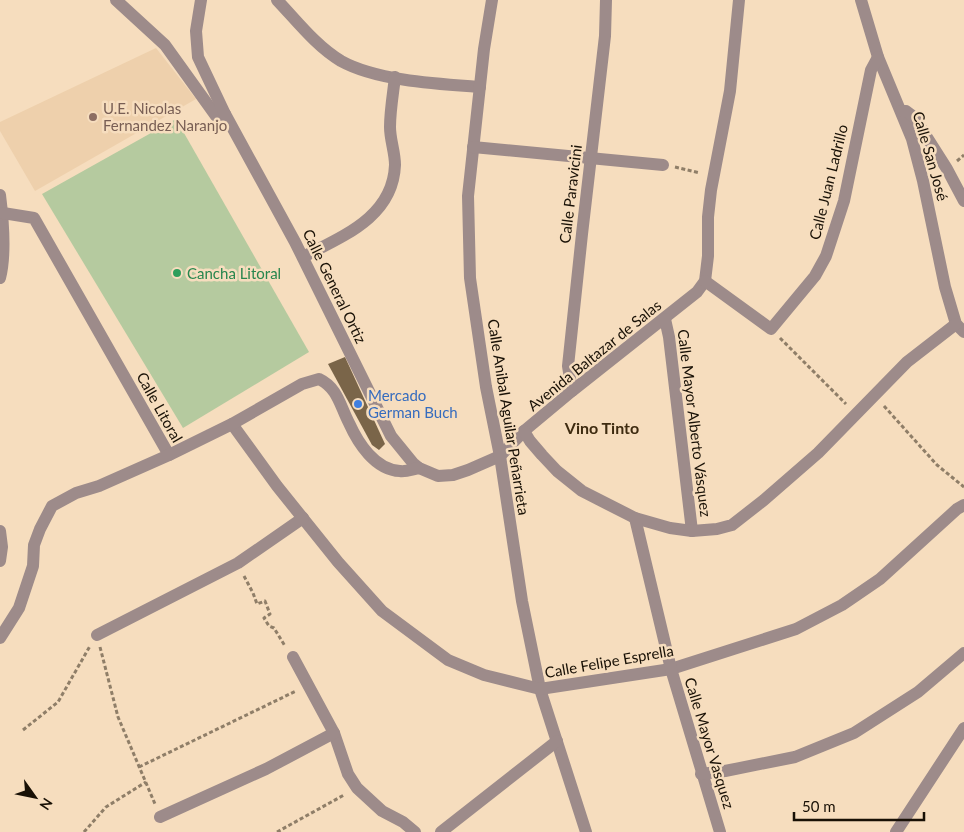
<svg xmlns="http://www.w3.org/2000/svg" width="964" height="832" font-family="Lato,sans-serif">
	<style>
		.built { fill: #eed0ac }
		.green { fill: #b5ca9f }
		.building { fill: #7a6549 }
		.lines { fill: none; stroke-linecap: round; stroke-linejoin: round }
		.path { stroke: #8f7e68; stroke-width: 3; stroke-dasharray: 4 2.5; stroke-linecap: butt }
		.minor { stroke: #9d8b8a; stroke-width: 12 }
		.education-dot { fill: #8d6e63; stroke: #f6ddbe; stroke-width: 2 }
		.leisure-dot { fill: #2e9e5b; stroke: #f6ddbe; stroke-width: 2 }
		.shop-dot { fill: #3f7fe0; stroke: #f6ddbe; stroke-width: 2 }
		.labels { text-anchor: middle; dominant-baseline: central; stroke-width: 5; stroke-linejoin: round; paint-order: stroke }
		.education-label { font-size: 15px; fill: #785e54; stroke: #f6ddbe; text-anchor: start }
		.street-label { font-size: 15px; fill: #181005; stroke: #f6ddbe }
		.leisure-label { font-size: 15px; fill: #27864d; stroke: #f6ddbe; text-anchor: start }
		.shop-label { font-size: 15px; fill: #366cbe; stroke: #f6ddbe; text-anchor: start }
		.neighbourhood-label { font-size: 16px; font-weight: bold; fill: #3e2b10; stroke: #f6ddbe }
	</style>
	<rect width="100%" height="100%" fill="#f6ddbe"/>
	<path class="built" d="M 156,48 L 196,99 L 35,191 L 0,131 L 0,122 Z"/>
	<path class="green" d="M 176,119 L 309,352 L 183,428 L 42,194 Z"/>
	<path class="building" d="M 345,357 L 385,444 L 379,450 L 372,445 L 328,364 Z"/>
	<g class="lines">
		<g class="path">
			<path d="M 957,161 L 964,155"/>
			<path d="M 675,167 L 700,173"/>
			<path d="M 780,338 L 846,404"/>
			<path d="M 884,406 L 937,465 L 964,487"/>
			<path d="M 244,576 L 253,593 L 257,604 L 265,601 L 270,614 L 264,618 L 269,626 L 274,628 L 285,646"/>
			<path d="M 100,647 L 118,717 L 155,804"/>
			<path d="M 23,730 L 58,702 L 90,646"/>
			<path d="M 139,767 L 296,691"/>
			<path d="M 84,832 L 106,807 L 146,782"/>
			<path d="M 277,832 L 344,795"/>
		</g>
		<g class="minor">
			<path d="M 116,0 L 165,45 L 216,116 L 225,114"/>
			<path d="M 201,0 L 196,31 L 198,57 L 225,114 L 295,242 L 391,436 L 413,463 L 419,468 L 438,476 L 453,475 L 468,470 L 500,456 L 524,431 L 572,391 L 697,292 L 705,281 L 708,256 L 708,217 L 711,190 L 730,91 L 739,0"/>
			<path d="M 277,0 C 297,21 316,46 341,61 C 377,81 439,84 480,87"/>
			<path d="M 492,0 L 484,49 L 468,196 L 470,278 L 486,387 L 500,456 L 522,601 L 540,689 L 586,832"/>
			<path d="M 861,0 L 878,57 L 912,139 L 923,181 L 945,287 L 956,324 L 964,332"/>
			<path d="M 901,111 L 906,111 L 914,117 L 947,169 L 964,201"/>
			<path d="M 473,147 L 663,165"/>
			<path d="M 0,195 C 3,219 6,255 0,278"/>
			<path d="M 3,213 L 34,218 L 169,455"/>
			<path d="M 303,257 C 343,236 393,217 395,165 C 395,152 390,140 390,127 C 390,111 393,94 395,77"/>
			<path d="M 705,281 L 771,329 L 815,276 L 826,256 L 844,201 L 871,70 L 878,57"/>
			<path d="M 665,319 L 669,337 L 692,531"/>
			<path d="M 572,391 L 568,366 L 582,234 L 605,36 L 606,0"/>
			<path d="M 232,424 L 277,486 L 338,562 L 382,611 L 448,660 L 484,675 L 540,689 L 671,669 L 796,629 L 842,605 L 880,579 L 957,509 L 964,505"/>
			<path d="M 524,431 L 530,441 L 542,455 L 557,471 L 582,491 L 635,518 L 670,528 L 692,531 L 717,529 L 732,525 L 764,500 L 818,453 L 907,362 L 956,324"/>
			<path d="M 635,518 L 671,669 L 720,832"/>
			<path d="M 0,531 L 2,547 L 0,561"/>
			<path d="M 97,635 L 238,563 L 303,518"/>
			<path d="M 0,638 L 19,608 L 33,566 L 34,545 L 40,529 L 52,506 L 76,493 L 99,486 L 169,455 L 232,424 L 302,384 L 319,379 C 338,388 340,406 349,423 C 358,443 375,470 400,471 C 406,472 413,469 419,468"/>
			<path d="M 293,657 L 334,733 L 348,774 L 357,788 L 382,811 L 403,822 L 415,832"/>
			<path d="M 701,774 L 725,771 L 795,757 L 854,733 L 918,692 L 964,653"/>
			<path d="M 160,817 L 266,769 L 334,733"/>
			<path d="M 441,832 L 557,741"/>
			<path d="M 896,832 L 964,728"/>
		</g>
	</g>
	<circle class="education-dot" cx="93" cy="117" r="5"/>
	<circle class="leisure-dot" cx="177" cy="273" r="5"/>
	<circle class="shop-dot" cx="358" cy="404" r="5"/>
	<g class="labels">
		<g class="education-label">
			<text x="103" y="108">U.E. Nicolas<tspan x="103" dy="17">Fernandez Naranjo</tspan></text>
		</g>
		<g class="street-label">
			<text transform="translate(931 156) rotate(74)">Calle San José</text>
			<text transform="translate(828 182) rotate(-76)">Calle Juan Ladrillo</text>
			<text transform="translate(570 194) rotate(-83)">Calle Paravicini</text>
			<text transform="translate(335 286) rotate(64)">Calle General Ortiz</text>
			<text transform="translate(594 355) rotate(-39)">Avenida Baltazar de Salas</text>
			<text transform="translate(160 407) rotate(61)">Calle Litoral</text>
			<text transform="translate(509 417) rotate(81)">Calle Anibal Aguilar Peñarrieta</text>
			<text transform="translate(695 423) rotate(83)">Calle Mayor Alberto Vásquez</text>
			<text transform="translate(609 661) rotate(-10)">Calle Felipe Esprella</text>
			<text transform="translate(710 743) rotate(73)">Calle Mayor Vasquez</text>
		</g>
		<g class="leisure-label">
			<text x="187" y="273">Cancha Litoral</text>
		</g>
		<g class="shop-label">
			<text x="368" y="395">Mercado<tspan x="368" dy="17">German Buch</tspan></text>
		</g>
		<g class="neighbourhood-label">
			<text x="602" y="427">Vino Tinto</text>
		</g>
	</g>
	<g transform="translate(35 797) rotate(123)" stroke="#f6ddbe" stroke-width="4" paint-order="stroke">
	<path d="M0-4L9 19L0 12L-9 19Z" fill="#181005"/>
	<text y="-8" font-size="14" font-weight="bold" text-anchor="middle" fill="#181005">N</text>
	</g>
	<path d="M794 812v8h130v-8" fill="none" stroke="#181005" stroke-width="2.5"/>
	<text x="802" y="812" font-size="15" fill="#181005" stroke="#f6ddbe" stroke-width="4" paint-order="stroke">50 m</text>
</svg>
